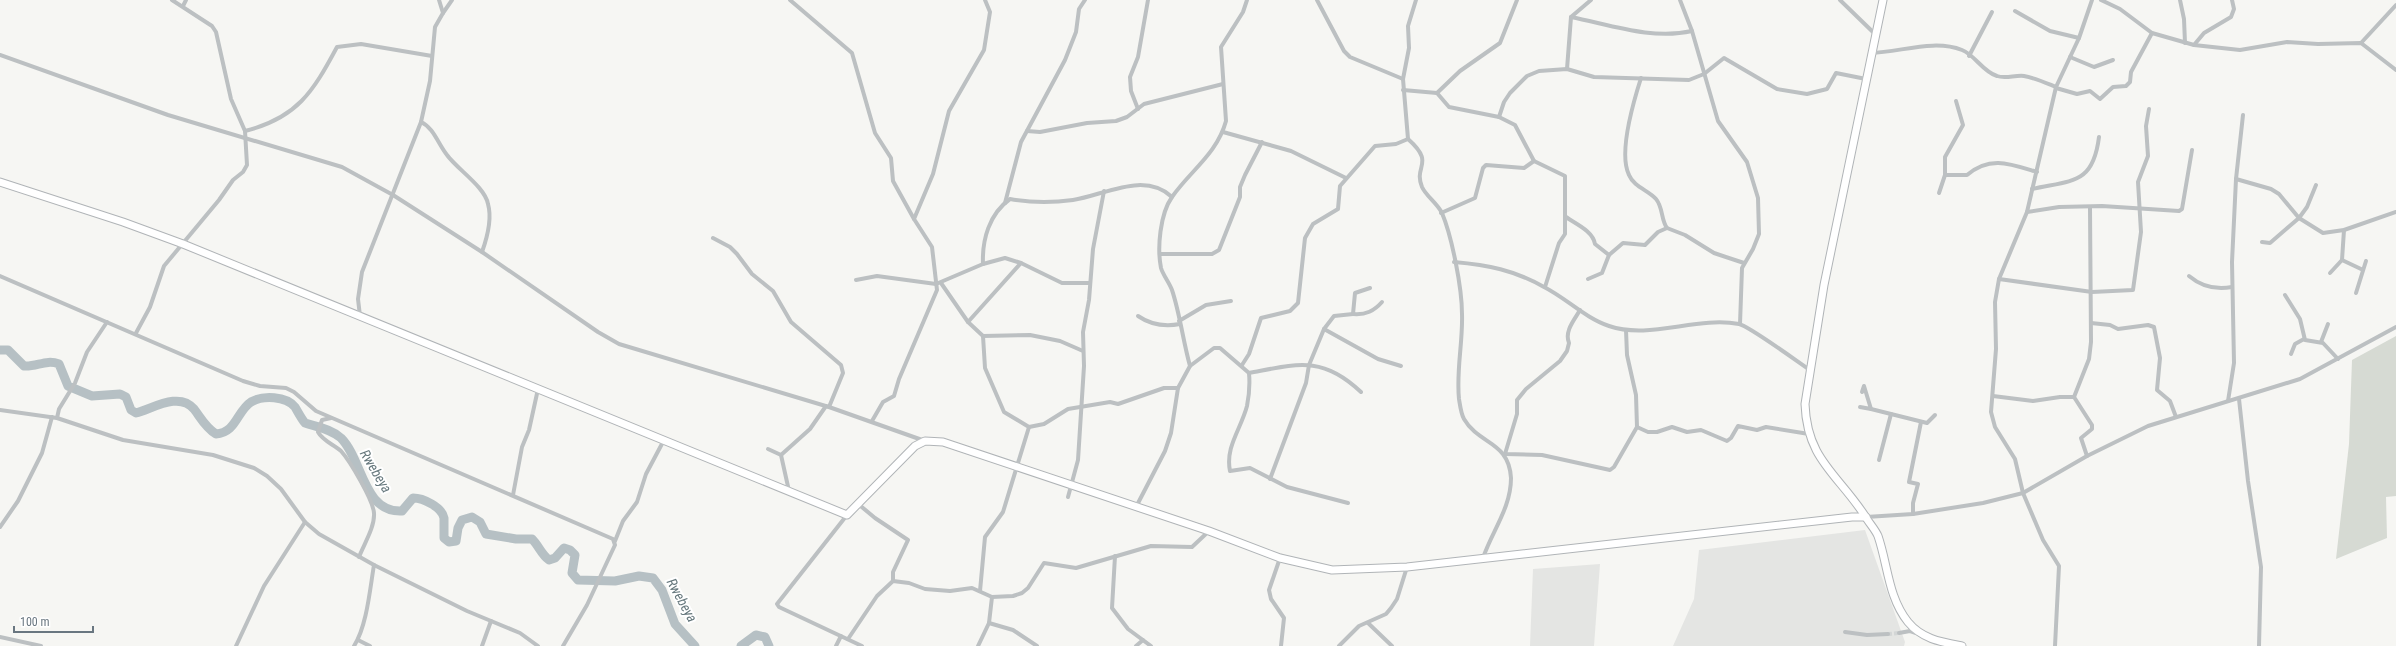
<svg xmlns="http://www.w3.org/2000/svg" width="2396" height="646" font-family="'Roboto Condensed',sans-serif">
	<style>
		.built { fill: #e4e5e3 }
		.green { fill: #d6dad3 }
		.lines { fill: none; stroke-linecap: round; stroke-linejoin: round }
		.river { stroke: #b6c0c4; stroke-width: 9 }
		.street-tunnel { stroke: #d3d6d6; stroke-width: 4; stroke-dasharray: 4 2; stroke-linecap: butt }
		.primary-casing { stroke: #b0b4b7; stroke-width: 9 }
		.street { stroke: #bcc0c2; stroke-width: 4 }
		.primary { stroke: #fff; stroke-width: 7 }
		.labels { text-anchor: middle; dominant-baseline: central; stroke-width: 4; stroke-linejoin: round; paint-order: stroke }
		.water-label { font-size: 14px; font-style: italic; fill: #65777c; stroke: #fff }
	</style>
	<rect width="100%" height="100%" fill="#f6f6f3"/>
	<g class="built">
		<path d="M 1865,530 L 1905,642 L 1904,646 L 1673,646 L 1694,599 L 1699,550 Z"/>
		<path d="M 1600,564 L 1594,646 L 1530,646 L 1533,569 Z"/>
	</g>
	<path class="green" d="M 2396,336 L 2396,496 L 2386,497 L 2387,538 L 2336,559 L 2349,444 L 2352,360 Z"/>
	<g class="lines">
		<g class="river">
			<path d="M 0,350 L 8,350 L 24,366 C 37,367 46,359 59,364 L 68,386 L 92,396 L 120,394 L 126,397 L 131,410 L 136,413 C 152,409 179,391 194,409 C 201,418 205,427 216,434 C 236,433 237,411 251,402 C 263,395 286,396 295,407 C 298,412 301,418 305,423 C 317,427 331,429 341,438 C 363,460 363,513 402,511 L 413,498 C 423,498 442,507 444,518 C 444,524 444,532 444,538 L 449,542 L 456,541 L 458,528 L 462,520 L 472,517 L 480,522 L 486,534 L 516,539 L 532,539 C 539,546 541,554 549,560 L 555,558 L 564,548 L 570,550 L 575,555 L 572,573 L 578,580 L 615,581 L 639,576 L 653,578 L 662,590 L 675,624 L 695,646"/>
			<path d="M 741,646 L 756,635 L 765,637 L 769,646"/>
		</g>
		<path class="street-tunnel" d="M 1888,634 L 1899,633"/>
		<g class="primary-casing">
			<g id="primary">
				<path d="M 1883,0 L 1824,285 L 1805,404 C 1807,460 1838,474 1865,516 C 1869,523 1875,529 1878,536 C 1888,565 1888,597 1908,622 C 1922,639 1941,642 1962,646"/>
				<path d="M 0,182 L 123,222 L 183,244 L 847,515 L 915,446 L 925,441 L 943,442 L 1209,531 L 1280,558 L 1332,570 L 1407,567 L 1852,517 L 1866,517"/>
			</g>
		</g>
		<g class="street">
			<path d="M 790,0 L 852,53 L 875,133 L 891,158 L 893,181 L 914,219"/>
			<path d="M 1317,0 L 1344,51 L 1350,57 L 1403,79"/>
			<path d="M 1416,0 L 1408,26 L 1409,48 L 1403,79 L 1408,139 C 1436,164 1413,165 1422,187 C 1426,196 1437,203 1442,213 C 1452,237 1462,288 1462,314 C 1463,342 1456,371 1459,399 C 1460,405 1461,414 1464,419 C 1479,445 1509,441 1511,478 C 1511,508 1492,531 1483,558"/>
			<path d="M 1680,0 L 1692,31 L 1718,121 L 1747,162 L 1758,198 L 1759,234 L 1753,249 L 1742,268 L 1740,324"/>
			<path d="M 1840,0 L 1875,34"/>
			<path d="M 2101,0 L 2120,9 L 2152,33 L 2194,45 L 2240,50 L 2287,42 L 2318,44 L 2361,43 L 2396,70"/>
			<path d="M 2180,0 L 2184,19 L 2185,43"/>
			<path d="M 183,6 L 186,0"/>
			<path d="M 2015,11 L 2050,31 L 2079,38"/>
			<path d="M 443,13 L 452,0"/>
			<path d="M 1571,17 C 1611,25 1652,40 1692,31"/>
			<path d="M 2361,43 L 2396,5"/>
			<path d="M 2194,45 L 2204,33 L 2231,17 L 2234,9 L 2232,0"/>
			<path d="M 1871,53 C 1901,52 1934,39 1962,50 C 1975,55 1983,72 1997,76 C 2005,79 2015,75 2024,76 C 2035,78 2046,83 2056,87"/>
			<path d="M 0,55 L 168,115 L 342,167 L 393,195 L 482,252 L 598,332 L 619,344 L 829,407 L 925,441"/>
			<path d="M 1969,56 L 1992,12"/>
			<path d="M 2070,57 L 2094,67 L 2113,60"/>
			<path d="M 1567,69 L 1571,17 L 1591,0"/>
			<path d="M 1641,78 C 1634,100 1618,153 1629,175 C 1634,187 1648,190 1656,199 C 1663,207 1661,220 1667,228 L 1685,235 L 1714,253 L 1744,263"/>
			<path d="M 2056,88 L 2077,94 L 2090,91 L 2100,99 L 2113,87 L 2126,86 L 2130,82 L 2131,72 L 2152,33"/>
			<path d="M 1403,90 L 1437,93 L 1449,107 L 1499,117 L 1515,125 L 1534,161 L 1565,176 L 1565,234 L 1559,243 L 1545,287"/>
			<path d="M 1437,93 L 1460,71 L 1500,43 L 1517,0"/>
			<path d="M 1138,109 L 1131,91 L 1130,77 L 1138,57 L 1148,0"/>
			<path d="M 1499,117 L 1504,102 L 1510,93 L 1527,76 L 1539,71 L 1567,69 L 1594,77 L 1689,80 L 1704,74 L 1724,58 L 1777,89 L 1807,94 L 1827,89 L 1836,73 L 1866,79"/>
			<path d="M 421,122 C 434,128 438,144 447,155 C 457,169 485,187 488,204 C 492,218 487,238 482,252"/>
			<path d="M 245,131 C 297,118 313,92 337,47 L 361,44 L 432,56"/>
			<path d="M 1027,131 L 1040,132 L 1087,123 L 1116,121 L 1127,117 L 1144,104 L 1223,84"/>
			<path d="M 1223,132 L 1291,151 L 1346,178"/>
			<path d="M 1945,175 L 1967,175 C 1990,155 2011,164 2037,172"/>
			<path d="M 2236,179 L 2271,189 L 2279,194 L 2299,218 L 2323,233 L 2344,230 L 2396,212"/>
			<path d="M 2032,189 C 2072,180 2093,185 2099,137"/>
			<path d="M 1939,193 L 1945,175 L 1945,157 L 1963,125 L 1956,101"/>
			<path d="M 1005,203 L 1021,142 L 1065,60 L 1076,32 L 1079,9 L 1085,0"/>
			<path d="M 2027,212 L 2059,207 L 2102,206 L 2179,211 L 2182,209 L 2192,150"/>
			<path d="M 1441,213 L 1475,198 L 1483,168 L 1486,165 L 1524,168 L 1534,161"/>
			<path d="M 1566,217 C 1576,224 1593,231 1595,244 L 1609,255"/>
			<path d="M 713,238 L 730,247 L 737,254 L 752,274 L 773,291 L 791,322 L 841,365 L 843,373 L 829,407"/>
			<path d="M 2262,242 L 2270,243 L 2299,218 L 2307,207 L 2316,185"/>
			<path d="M 1161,254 L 1212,254 L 1219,250 L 1240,197 L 1240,187 L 1245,175 L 1262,142"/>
			<path d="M 2342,260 L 2344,230"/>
			<path d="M 1454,262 C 1488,265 1514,270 1544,287 C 1566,298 1585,318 1609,326 C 1650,340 1696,316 1739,324 C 1749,326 1798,362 1810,370"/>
			<path d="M 983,264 C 982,240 989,214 1010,199 C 1032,203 1051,203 1073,200 C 1105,195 1144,171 1172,197"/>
			<path d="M 2330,273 L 2342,260 L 2361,269"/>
			<path d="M 0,276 L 243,381 L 260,386 L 286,388 L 294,392 L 316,411 L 613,539 L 615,545 L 587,605 L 563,646"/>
			<path d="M 2189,276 C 2202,287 2216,290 2232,287"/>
			<path d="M 1588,279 L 1602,273 L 1609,255 L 1623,243 L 1645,245 L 1658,232 L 1667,228"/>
			<path d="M 1999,279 L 2092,292 L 2133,290 L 2141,232 L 2138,182 L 2148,156 L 2146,126 L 2149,109"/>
			<path d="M 856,280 L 877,276 L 936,284 L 983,264 L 1005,258 L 1021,263 L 1062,283 L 1089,283"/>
			<path d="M 941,283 L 968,322 L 983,336 L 1030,335 L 1060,341 L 1083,351"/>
			<path d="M 2356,293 L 2366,261"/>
			<path d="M 2285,295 L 2300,319 L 2305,340 L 2323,343 L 2338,359"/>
			<path d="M 1580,310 C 1575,319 1564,331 1569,343 L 1567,351 L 1560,361 L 1526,389 L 1517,400 L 1517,414 L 1505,454 L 1542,455 L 1610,470 L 1614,467 L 1637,427 L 1636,395 L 1627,355 L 1626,330"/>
			<path d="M 1353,314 C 1366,315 1374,311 1382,302"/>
			<path d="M 360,316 L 358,299 L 362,272 L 421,122 L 430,81 L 435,27 L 443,13 L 439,0"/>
			<path d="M 1138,316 C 1151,325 1164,327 1180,324"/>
			<path d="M 1179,321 L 1206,305 L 1231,301"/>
			<path d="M 968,322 L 1021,263"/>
			<path d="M 2091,323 L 2110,325 L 2118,329 L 2148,325 L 2154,327 L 2160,358 L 2157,390 L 2170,401 L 2176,417"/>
			<path d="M 1324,329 L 1378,359 L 1401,366"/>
			<path d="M 136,333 L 150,307 L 164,266 L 219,200 L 233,180 L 243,172 L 247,165 L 245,131 L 231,99 L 216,32 L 212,26 L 172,0"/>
			<path d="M 2321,342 L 2328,324"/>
			<path d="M 2291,354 L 2295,344 L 2304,339"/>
			<path d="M 1242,365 L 1249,354 L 1261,318 L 1290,311 L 1298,303 L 1305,238 L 1313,224 L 1338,209 L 1340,186 L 1375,146 L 1396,144 L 1408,139"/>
			<path d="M 1190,366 L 1214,348 L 1220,348 L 1249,373 C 1250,384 1249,396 1247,406 C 1241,429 1225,447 1230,471 L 1250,468 L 1287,487 L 1348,503"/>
			<path d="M 1249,373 C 1297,364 1322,355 1361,392"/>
			<path d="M 1993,396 L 2033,401 L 2060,397 L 2074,397 L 2092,425 L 2092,429 L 2081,438 L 2087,456"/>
			<path d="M 2074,397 L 2089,359 L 2091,342 L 2090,208"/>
			<path d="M 2239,399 L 2248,481 L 2261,567 L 2259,646"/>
			<path d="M 2228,401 L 2234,363 L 2232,262 L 2236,179 L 2243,115"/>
			<path d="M 1860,407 L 1871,409 L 1864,386 L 1862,392"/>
			<path d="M 1871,409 L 1927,423 L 1935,415"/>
			<path d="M 0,410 L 57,418 L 123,440 L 213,455 L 254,468 L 267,476 L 281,489 L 305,522 L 319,534 L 374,565 L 467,611 L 520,633 L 538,646"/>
			<path d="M 57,418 L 59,409 L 75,383 L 87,352 L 107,322"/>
			<path d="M 331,418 L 322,420 L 318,432 C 323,441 333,444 341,451 C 350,461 373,500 374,513 C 375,527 364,544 359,557"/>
			<path d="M 872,421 L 883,402 L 894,396 L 899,379 L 937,290 L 932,247 L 914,219 L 933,174 L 949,111 L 984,50 L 990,12 L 985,0"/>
			<path d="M 1029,427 L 1044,424 L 1068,409 L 1110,402 L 1118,404 L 1164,388 L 1178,388"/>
			<path d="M 1637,427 L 1648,432 L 1657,432 L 1672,427 L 1687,432 L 1701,430 L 1727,441 L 1731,438 L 1738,426 L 1757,430 L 1766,427 L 1809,434"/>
			<path d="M 768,449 L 781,455 L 789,491"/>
			<path d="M 781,455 L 810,429 L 826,406"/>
			<path d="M 1879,460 L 1891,414"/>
			<path d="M 1270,479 L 1306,383 L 1309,365 L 1324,329 L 1334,316 L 1353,314 L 1355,293 L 1370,288"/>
			<path d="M 513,495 L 522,447 L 529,430 L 538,389"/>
			<path d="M 1068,497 L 1078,460 L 1084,366 L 1083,332 L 1089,300 L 1093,249 L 1104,191"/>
			<path d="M 857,503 L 875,518 L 908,540 L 893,572 L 893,581"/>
			<path d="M 1136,507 L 1165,451 L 1171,433 L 1178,388 L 1190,366 C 1183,341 1180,314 1172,290 C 1169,282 1163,275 1161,268 C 1157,248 1160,214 1172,197 C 1190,171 1217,154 1226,121 L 1221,47 L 1243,12 L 1247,0"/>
			<path d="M 1913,514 L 1913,503 L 1918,484 L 1909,482 L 1921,422"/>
			<path d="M 847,515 L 777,604 L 779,607 L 862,646"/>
			<path d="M 1866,517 L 1913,514 L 1983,503 L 2023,493 L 2087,456 L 2148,426 L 2300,379 L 2396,327"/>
			<path d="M 0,527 L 18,501 L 42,453 L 52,417"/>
			<path d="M 615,541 L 623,521 L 637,502 L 646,474 L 664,440"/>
			<path d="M 1115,556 L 1112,608 L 1128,629 L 1151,646"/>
			<path d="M 1280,558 L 1269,590 L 1271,599 L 1284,618 L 1281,646"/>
			<path d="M 980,591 L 985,537 L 1003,512 L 1029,427 L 1004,412 L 985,368 L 983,336"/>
			<path d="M 992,597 L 989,623 L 1013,630 L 1037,646"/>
			<path d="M 1368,623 L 1392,646"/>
			<path d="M 1845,632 L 1867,635 L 1888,634"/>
			<path d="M 1899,633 L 1910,631 L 1916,633"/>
			<path d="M 0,637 L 41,646"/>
			<path d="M 848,639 L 877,596 L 893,581 L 909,583 L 925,589 L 950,591 L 972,588 L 992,597 L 1013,596 L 1022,593 L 1028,588 L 1044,563 L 1076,568 L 1151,546 L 1192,547 L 1209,531"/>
			<path d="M 358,640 L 370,646"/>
			<path d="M 236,646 L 264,586 L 305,522"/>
			<path d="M 354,646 C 367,626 370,588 374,565"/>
			<path d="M 482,646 L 491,621"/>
			<path d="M 836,646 L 841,636"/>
			<path d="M 978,646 L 989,623"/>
			<path d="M 1136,646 L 1143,640"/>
			<path d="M 1339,646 L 1359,626 L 1386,614 L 1391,608 L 1397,599 L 1407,567"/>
			<path d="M 2055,646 L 2059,566 L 2043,540 L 2023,493 L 2015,459 L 1995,427 L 1991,412 L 1996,349 L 1995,302 L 1999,279 L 2027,212 L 2056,87 L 2079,38 L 2092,0"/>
		</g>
		<use href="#primary" class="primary"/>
	</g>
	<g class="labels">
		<g class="water-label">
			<text transform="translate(376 471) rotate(59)">Rwebeya</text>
			<text transform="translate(682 600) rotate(61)">Rwebeya</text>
		</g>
	</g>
	<path d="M14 626v6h79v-6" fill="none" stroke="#697680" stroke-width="2"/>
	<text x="20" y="626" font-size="12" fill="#697680" stroke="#ffffff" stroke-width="3" paint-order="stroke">100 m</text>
</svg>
